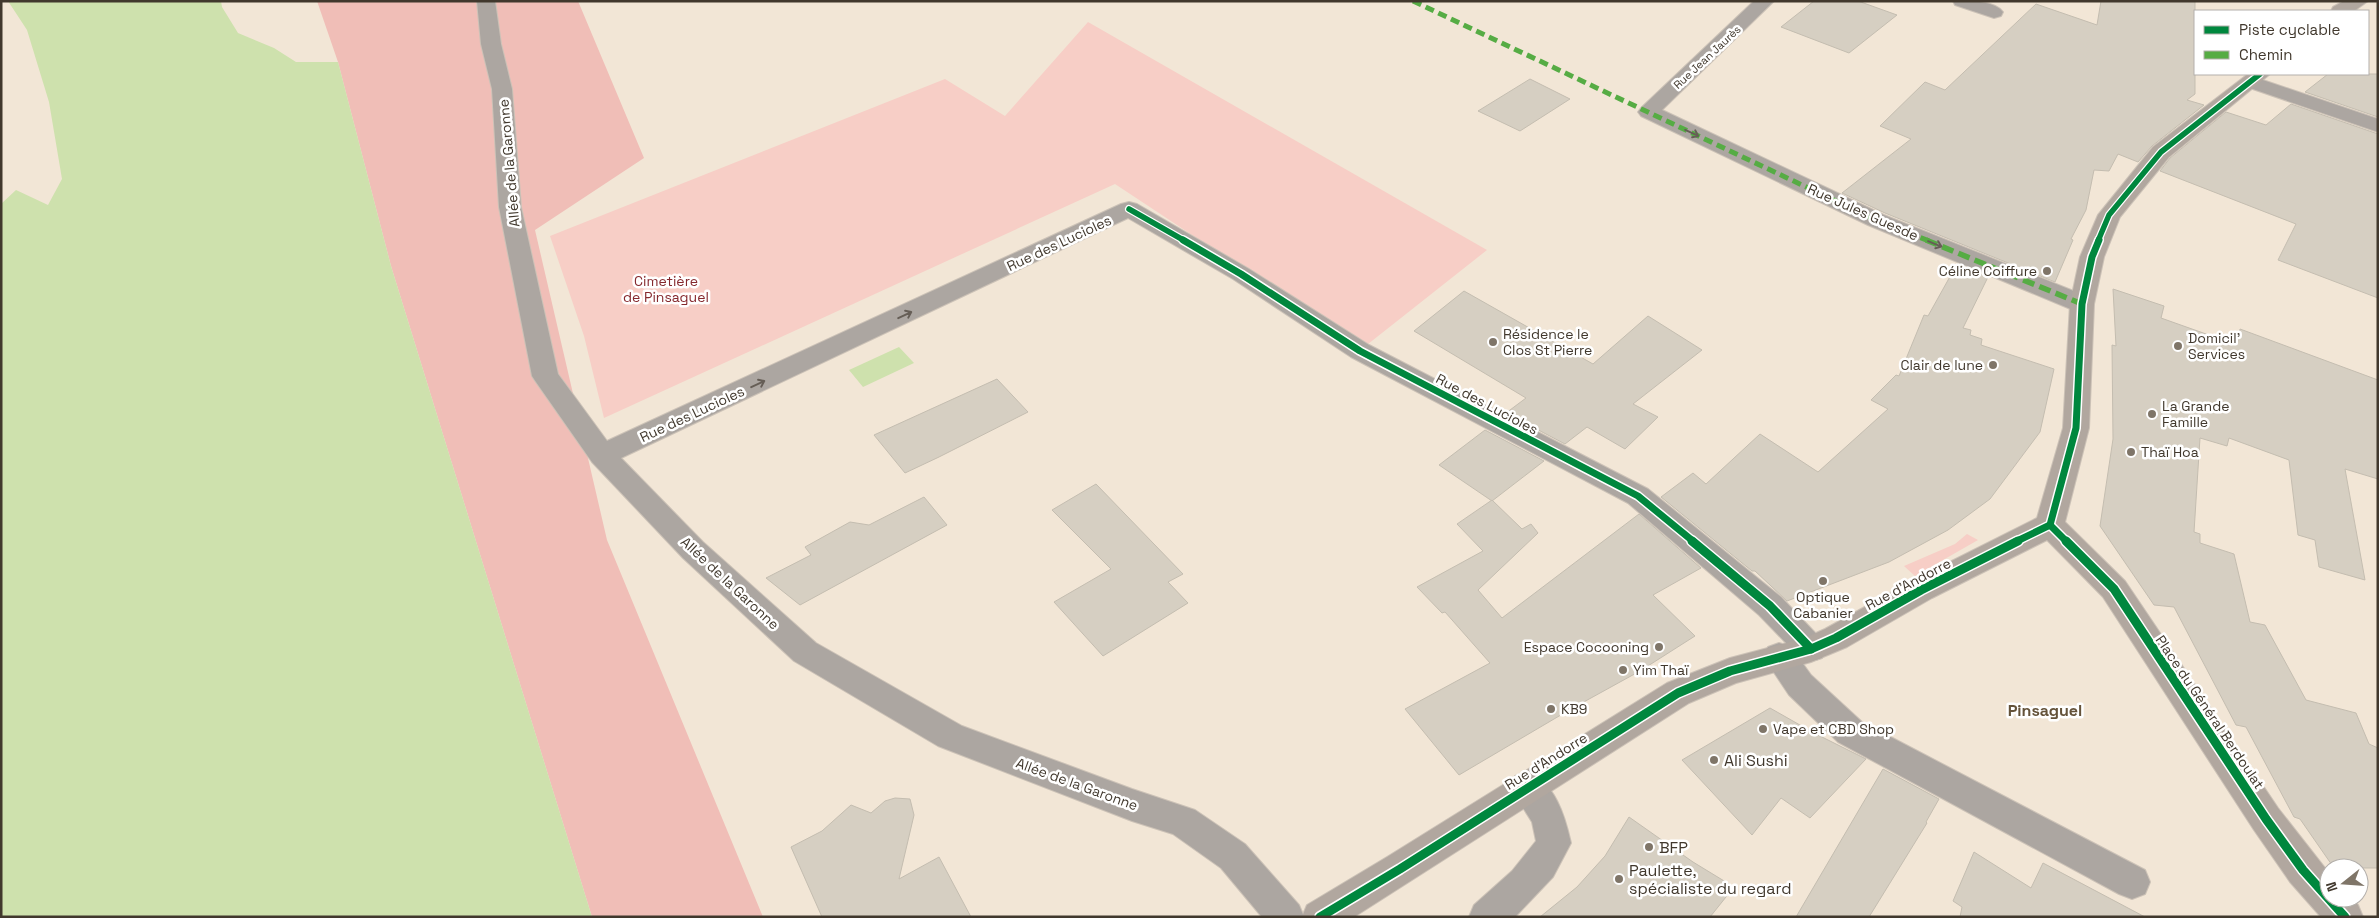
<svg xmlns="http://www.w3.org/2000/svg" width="2379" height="918" font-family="'Space Grotesk',sans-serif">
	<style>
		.green { fill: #f7cec6 }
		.forest { fill: #f0beb7 }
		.water { fill: #cee1ad }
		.building { fill: #d6cfc2; stroke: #c4bdb0 }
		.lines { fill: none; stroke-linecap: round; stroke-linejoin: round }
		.minor-casing { stroke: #ccc2b7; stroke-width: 2 }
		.major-casing { stroke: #ccc2b7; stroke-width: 2 }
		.minor { fill: #aca6a1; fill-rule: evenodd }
		.major { fill: #b1a79f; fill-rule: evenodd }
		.quiet-far1 { stroke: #56ac44; stroke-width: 5; stroke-dasharray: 9 5; stroke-linecap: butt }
		.quiet { stroke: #56ac44; stroke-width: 5.5; stroke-dasharray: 12 5.5; stroke-linecap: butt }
		.cycleway-far2-casing { stroke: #fff; stroke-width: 8 }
		.cycleway-far1-casing { stroke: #fff; stroke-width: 10 }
		.cycleway-casing { stroke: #fff; stroke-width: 12 }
		.cycleway-far2 { stroke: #00873e; stroke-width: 5.5 }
		.cycleway-far1 { stroke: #00873e; stroke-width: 7 }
		.cycleway { stroke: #00873e; stroke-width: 9 }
		.oneway { stroke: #665e56 }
		.poi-dot { fill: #7f7568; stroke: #fff; stroke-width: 2 }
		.labels { text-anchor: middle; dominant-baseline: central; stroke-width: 5; stroke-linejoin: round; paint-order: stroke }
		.far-street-label { font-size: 11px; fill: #41382d; stroke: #fff }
		.street-label { font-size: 14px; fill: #41382d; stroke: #fff }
		.poi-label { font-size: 14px; fill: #41382d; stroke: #fff; text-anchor: start }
		.park-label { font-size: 14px; fill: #85292e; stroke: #fff }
		.quarter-label { font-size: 16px; font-weight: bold; fill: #645239; stroke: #fff }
		.near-poi-label { font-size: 16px; fill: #41382d; stroke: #fff; text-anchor: start }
	</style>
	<rect width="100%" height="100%" fill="#f2e6d6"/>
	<g class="green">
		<path d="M 1088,22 L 1487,250 L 1363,348 L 1115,184 L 604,418 L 584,336 L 550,236 L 945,79 L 1005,116 Z"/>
		<path d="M 1967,534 L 1978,540 L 1915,576 L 1904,566 L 1955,544 Z"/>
	</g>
	<path class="forest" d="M 317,1 L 578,1 L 644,158 L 535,230 L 607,540 L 763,917 L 592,917 L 391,266 L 338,62 Z"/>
	<g class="water">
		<path d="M 8,1 L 221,1 L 222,7 L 238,33 L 274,48 L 296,62 L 338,62 L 391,266 L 592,917 L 1,917 L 1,204 L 16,190 L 48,205 L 62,179 L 49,102 L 27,30 Z"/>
		<path d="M 899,347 L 914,363 L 863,387 L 849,370 Z"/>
	</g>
	<g class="building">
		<path d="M 1814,1 L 1858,1 L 1897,15 L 1849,53 L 1781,27 Z"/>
		<path d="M 2101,1 L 2195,1 L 2195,94 L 2187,100 L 2204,105 L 2152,146 L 2138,162 L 2118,154 L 2109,171 L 2094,170 L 2086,210 L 2071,239 L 2073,240 L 2055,282 L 1885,213 L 1842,193 L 1911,139 L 1880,126 L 1925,82 L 1945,90 L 2036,4 L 2097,25 Z"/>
		<path d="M 2328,74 L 2378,74 L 2378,117 L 2305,92 Z"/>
		<path d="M 1530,79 L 1570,99 L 1520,131 L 1478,111 Z"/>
		<path d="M 2291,104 L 2378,134 L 2378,298 L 2278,260 L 2296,224 L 2160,171 L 2170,158 L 2226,112 L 2266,125 Z"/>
		<path d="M 1957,264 L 1988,277 L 1963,328 L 1971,330 L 1970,335 L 1982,339 L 1981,345 L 2054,369 L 2040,432 L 1990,499 L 1948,530 L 1889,562 L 1787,601 L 1755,571 L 1752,571 L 1661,497 L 1693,473 L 1706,484 L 1760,434 L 1818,472 L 1888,409 L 1871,400 L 1896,375 L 1899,376 L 1924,315 L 1928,316 Z"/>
		<path d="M 2113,289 L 2164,306 L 2161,318 L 2237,345 L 2240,329 L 2378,380 L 2378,479 L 2345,469 L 2365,580 L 2319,567 L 2315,540 L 2298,535 L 2289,460 L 2229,438 L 2227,446 L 2200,438 L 2194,532 L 2200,534 L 2200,543 L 2234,554 L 2250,622 L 2265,625 L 2306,700 L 2356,713 L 2369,744 L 2378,748 L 2378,868 L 2334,868 L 2300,819 L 2294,817 L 2246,727 L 2236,725 L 2174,607 L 2154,605 L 2100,526 L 2113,439 L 2112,345 L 2116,346 Z"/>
		<path d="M 1464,291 L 1593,364 L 1648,316 L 1702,350 L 1633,404 L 1658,417 L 1625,449 L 1587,427 L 1565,444 L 1506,413 L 1526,398 L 1414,331 Z"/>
		<path d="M 997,379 L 1028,412 L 939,457 L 905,473 L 874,435 Z"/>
		<path d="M 1485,430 L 1544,461 L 1492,501 L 1439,465 Z"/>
		<path d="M 1096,484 L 1183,574 L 1168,582 L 1188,603 L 1103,656 L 1054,602 L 1111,569 L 1052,510 Z"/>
		<path d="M 924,497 L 947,525 L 800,605 L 766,578 L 811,555 L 805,547 L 850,522 L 869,525 Z"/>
		<path d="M 1492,500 L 1522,529 L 1531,524 L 1538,533 L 1478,590 L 1502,618 L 1639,514 L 1701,568 L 1653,595 L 1695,636 L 1640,671 L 1571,709 L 1459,775 L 1405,709 L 1490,663 L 1445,612 L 1442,613 L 1417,587 L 1483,551 L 1457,524 Z"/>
		<path d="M 1770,708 L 1814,733 L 1866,759 L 1810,818 L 1781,798 L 1752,835 L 1682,760 Z"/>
		<path d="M 1883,769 L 1939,799 L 1926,822 L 1927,823 L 1869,917 L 1796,917 Z"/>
		<path d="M 895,798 L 910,799 L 914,815 L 899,879 L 939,857 L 971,917 L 822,917 L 791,847 L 822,831 L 851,805 L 871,813 L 885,801 Z"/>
		<path d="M 1629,817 L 1693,862 L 1734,887 L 1710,917 L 1540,917 L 1577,887 L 1605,856 Z"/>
		<path d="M 1974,852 L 2031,888 L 2043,863 L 2145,917 L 1960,917 L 1962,907 L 1953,901 Z"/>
	</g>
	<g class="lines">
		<g class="minor-casing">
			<g id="minor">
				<path d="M 477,1 L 495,1 L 501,44 L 512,89 L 521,207 L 558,374 L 607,441 L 1121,204 L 1129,202 L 1137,204 L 1249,269 L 1369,345 L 1648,489 L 1781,597 L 1822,640 L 1827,649 L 1822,658 C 1809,663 1802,661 1793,650 L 1811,675 L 1862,722 L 2145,870 L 2150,882 L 2145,894 L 2132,899 L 2119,894 L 1838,742 L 1789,695 L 1763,656 L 1768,647 L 1779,643 L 1789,646 L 1759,615 L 1628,503 L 1351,357 L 1233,279 L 1128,218 L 621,458 L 703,542 L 816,643 L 962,726 L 1132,789 L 1195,810 L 1245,844 L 1299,905 L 1304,917 L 1262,917 L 1221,868 L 1173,834 L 1132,821 L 938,746 L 794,661 L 683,558 L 592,462 L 536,382 L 532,376 L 499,207 L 492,89 L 481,44 Z"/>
				<path d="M 1754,1 L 1774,1 L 1662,110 L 1884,215 L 2091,298 L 2094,304 L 2091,310 L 2082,312 L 2073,310 L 1868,225 L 1641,116 L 1638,112 L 1641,108 Z"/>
				<path d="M 1953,1 C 1968,1 1994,0 2003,12 L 2001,16 L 1994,18 L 1955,5 Z"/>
				<path d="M 2251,76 L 2378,119 L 2378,132 L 2244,86 L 2241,82 L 2244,78 Z"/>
				<path d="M 1527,772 C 1555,782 1565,816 1571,843 L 1553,877 L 1515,917 L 1469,917 L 1474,905 L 1512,871 L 1536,841 L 1532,822 L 1510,787 L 1515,776 Z"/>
			</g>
		</g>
		<g class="major-casing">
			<g id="major">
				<path d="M 2344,1 L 2368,1 L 2354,11 L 2331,11 L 2333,7 Z"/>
				<path d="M 2248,74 L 2270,74 L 2169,157 L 2120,217 L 2104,257 L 2094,304 L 2089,428 L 2065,522 L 2125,581 L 2278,808 L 2329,873 L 2329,898 L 2352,898 L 2358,905 L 2363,917 L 2321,917 L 2290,882 L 2254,830 L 2103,597 L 2047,540 L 1932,598 L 1847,647 L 1811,662 L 1736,683 L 1689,703 L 1354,917 L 1302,917 L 1307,905 L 1387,857 L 1667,683 L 1730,658 L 1805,638 L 1825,629 L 1910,582 L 2037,518 L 2063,428 L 2070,304 L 2080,257 L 2098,215 L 2153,147 Z"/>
			</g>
		</g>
		<use href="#minor" class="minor"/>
		<use href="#major" class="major"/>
		<path class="quiet-far1" d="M 1413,1 L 1876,220 L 1929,241"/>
		<path class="quiet" d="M 1926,240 L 2082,304"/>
		<g class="cycleway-far2-casing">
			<g id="cycleway-far2">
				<path d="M 1129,209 L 1185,241"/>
				<path d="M 2098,241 L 2109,215 L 2161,152 L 2260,74"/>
			</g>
		</g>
		<g class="cycleway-far1-casing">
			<g id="cycleway-far1">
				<path d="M 1183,240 L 1241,274 L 1360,351 L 1638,496 L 1694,542"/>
				<path d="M 2050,525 L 2067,542"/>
				<path d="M 2015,542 L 2050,525 L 2076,428 L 2082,304 L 2092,257 L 2099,240"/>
			</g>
		</g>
		<g class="cycleway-casing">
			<g id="cycleway">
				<path d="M 1692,541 L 1770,606 L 1811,649"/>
				<path d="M 2066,541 L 2114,589 L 2266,819 L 2303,870 L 2345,917"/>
				<path d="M 1320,917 L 1400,869 L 1678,693 L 1730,671 L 1811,649 L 1836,638 L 1921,590 L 2018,541"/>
			</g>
		</g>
		<use href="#cycleway-far2" class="cycleway-far2"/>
		<use href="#cycleway-far1" class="cycleway-far1"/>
		<use href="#cycleway" class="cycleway"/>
	</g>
	<defs><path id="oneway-shaft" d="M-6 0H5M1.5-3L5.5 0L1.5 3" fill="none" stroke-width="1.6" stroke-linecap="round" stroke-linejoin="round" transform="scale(1.25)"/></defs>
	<g class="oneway">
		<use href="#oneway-shaft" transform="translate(1692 133) rotate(25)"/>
		<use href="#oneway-shaft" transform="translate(1935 244) rotate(22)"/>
		<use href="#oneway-shaft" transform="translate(905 315) rotate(-25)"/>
		<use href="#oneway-shaft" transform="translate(758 384) rotate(-25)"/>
	</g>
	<g class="poi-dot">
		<circle cx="2047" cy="271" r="5"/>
		<circle cx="1493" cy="342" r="5"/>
		<circle cx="2178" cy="346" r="5"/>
		<circle cx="1993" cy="365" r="5"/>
		<circle cx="2152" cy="414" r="5"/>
		<circle cx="2131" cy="452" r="5"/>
		<circle cx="1823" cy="581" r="5"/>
		<circle cx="1659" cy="647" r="5"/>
		<circle cx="1623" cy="670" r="5"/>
		<circle cx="1551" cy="709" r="5"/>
		<circle cx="1763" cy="729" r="5"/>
		<circle cx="1714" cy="760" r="5"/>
		<circle cx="1649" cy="847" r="5"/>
		<circle cx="1619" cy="879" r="5"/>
	</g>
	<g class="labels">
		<g class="far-street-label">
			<text transform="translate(1707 57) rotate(-43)">Rue Jean Jaurès</text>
		</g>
		<g class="street-label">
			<text transform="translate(509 163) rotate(-95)">Allée de la Garonne</text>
			<text transform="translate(1863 212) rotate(24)">Rue Jules Guesde</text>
			<text transform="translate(1059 243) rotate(-25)">Rue des Lucioles</text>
			<text transform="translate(1487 404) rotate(28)">Rue des Lucioles</text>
			<text transform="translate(692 414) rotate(-25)">Rue des Lucioles</text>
			<text transform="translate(730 583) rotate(43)">Allée de la Garonne</text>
			<text transform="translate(1908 584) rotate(-28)">Rue d'Andorre</text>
			<text transform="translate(2210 712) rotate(56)">Place du Général Berdoulat</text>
			<text transform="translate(1546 761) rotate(-32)">Rue d'Andorre</text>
			<text transform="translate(1077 784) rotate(20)">Allée de la Garonne</text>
		</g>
		<g class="poi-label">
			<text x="2037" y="271" text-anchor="end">Céline Coiffure</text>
			<text x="1503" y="334">Résidence le<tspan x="1503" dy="16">Clos St Pierre</tspan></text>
			<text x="2188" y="338">Domicil'<tspan x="2188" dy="16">Services</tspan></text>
			<text x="1983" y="365" text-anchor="end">Clair de lune</text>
			<text x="2162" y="406">La Grande<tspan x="2162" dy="16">Famille</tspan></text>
			<text x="2141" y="452">Thaï Hoa</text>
			<text x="1823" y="597" text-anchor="middle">Optique<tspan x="1823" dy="16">Cabanier</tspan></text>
			<text x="1649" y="647" text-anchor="end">Espace Cocooning</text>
			<text x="1633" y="670">Yim Thaï</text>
			<text x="1561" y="709">KB9</text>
			<text x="1773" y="729">Vape et CBD Shop</text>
		</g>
		<g class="park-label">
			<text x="666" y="281">Cimetière<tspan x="666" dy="16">de Pinsaguel</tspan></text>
		</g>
		<g class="quarter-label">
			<text x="2045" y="710">Pinsaguel</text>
		</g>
		<g class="near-poi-label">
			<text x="1724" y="760">Ali Sushi</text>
			<text x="1659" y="847">BFP</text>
			<text x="1629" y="870">Paulette,<tspan x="1629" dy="18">spécialiste du regard</tspan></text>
		</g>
	</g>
	<rect width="2379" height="918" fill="none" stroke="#41382d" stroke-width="5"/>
	<rect x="2194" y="10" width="175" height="65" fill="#ffffff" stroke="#b3afab"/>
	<rect x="2204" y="26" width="25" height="8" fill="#00873e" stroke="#b3afab"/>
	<text x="2239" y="35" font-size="15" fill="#41382d">Piste cyclable</text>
	<rect x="2204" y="51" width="25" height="8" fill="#56ac44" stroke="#b3afab"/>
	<text x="2239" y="60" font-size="15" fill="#41382d">Chemin</text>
	<g transform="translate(2344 883) rotate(253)"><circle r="24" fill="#ffffff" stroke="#b3afab"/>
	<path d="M0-4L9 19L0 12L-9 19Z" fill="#7f7568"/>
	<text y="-8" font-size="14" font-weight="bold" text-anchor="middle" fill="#41382d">N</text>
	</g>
</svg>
